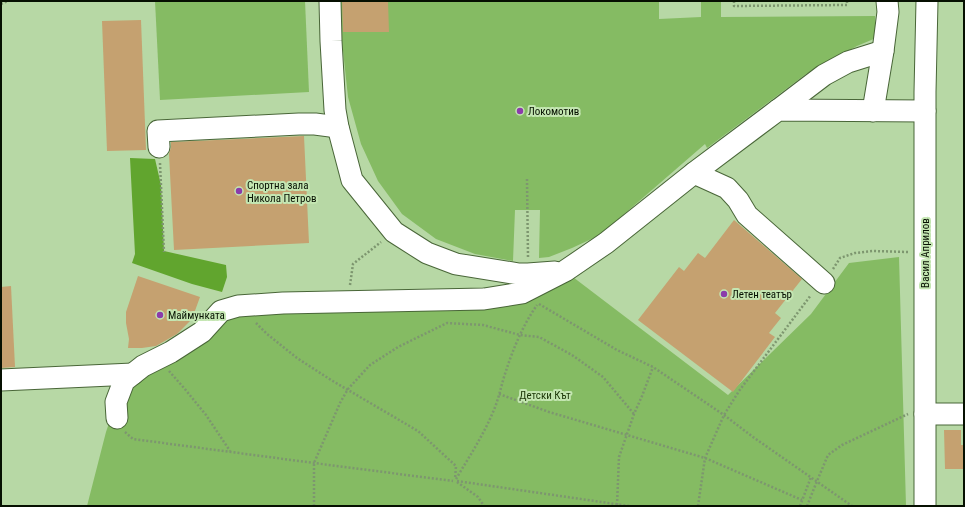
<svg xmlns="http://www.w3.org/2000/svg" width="965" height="507" font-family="'Roboto Condensed',sans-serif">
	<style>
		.green { fill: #85bb63 }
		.forest { fill: #61a52e }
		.building { fill: #c5a170 }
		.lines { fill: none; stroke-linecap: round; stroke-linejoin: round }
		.minor-casing { stroke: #496638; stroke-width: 23 }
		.path { stroke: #7d966f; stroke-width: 2.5; stroke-dasharray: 2 2; stroke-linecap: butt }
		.minor { stroke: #fff; stroke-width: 21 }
		.poi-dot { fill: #8b3cab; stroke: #c4e6b2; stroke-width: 1.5 }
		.labels { text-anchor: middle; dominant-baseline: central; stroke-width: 4; stroke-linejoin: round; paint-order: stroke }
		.poi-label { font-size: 11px; fill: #061001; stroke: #c4e6b2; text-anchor: start }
		.street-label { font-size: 11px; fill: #061001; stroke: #c4e6b2 }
		.park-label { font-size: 11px; fill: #1b3607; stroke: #c4e6b2 }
	</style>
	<rect width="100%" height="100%" fill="#b7d8a5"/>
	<g class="green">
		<path d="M 155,1 L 305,1 L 309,92 L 160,100 Z"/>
		<path d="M 340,1 L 659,1 L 659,19 L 701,17 L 701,1 L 721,1 L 721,17 L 875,16 L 876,38 L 857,46 L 806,74 L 707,148 L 705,144 L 600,235 L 572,248 L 549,257 L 539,258 L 540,210 L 515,210 L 513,261 L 475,254 L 436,239 L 402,214 L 378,181 L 361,144 L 348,97 L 341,32 Z"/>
		<path d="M 899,257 L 906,506 L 87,506 L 106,432 L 116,402 L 221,311 L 484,299 L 565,271 L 728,395 L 811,314 L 849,263 Z"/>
	</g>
	<path class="forest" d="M 130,158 L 155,159 L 161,185 L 164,251 L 226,265 L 227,277 L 222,292 L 192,284 L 132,263 L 135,254 Z"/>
	<g class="building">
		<path d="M 342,1 L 388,1 L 389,32 L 343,32 Z"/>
		<path d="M 141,20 L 146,150 L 107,151 L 102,21 Z"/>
		<path d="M 304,136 L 309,243 L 174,250 L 169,154 L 171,147 L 171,142 Z"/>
		<path d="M 734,220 L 802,279 L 775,313 L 781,318 L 769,333 L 775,337 L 733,392 L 638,320 L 679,267 L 684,271 L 698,253 L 705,258 Z"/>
		<path d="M 138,276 L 200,297 L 192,319 L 177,334 L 156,346 L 142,348 L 128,348 L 129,339 L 126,323 L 126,312 Z"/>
		<path d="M 11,286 L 15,367 L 1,368 L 1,287 Z"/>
		<path d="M 944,430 L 961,430 L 961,445 L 964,445 L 964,469 L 945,469 Z"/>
	</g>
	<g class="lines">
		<g class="minor-casing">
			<g id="minor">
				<path d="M 330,1 L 331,41 L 335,110 L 338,127 L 352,180 L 394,232 L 427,253 L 456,264 L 519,274 L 528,274 L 555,272"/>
				<path d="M 778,110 L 824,75 L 848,62 L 883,51"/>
				<path d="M 873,111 L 883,51 L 888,12 L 887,1"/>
				<path d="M 159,147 L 158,131 L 299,124 L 315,124 L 338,127"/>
				<path d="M 694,173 L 727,188 L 738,200 L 747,215 L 824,283"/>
				<path d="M 1,380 L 133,374"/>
				<path d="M 925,414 L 964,414"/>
				<path d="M 117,418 L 116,402 L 124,381 L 143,366 L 171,352 L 202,332 L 221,311 L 238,306 L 283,303 L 484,299 L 522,293 L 565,271 L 606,243 L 694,173 L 778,110 L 925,111"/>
				<path d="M 925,506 L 925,92 L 927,1"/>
			</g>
		</g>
		<g class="path">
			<path d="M 734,1 L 734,6 L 847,5 L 847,1"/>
			<path d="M 1,4 L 8,1"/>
			<path d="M 160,163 L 164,252"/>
			<path d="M 527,179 L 528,257"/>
			<path d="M 833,269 L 840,258 L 855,253 L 873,251 L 908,252"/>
			<path d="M 350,285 L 353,264 L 381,242"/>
			<path d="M 539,304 L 617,350 L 653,367 L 724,415 L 753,437 L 852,506"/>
			<path d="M 256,323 L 267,334 L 297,358 L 331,380 L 418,431 L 456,466 L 455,479"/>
			<path d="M 169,371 L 184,388 L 206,415 L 230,451"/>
			<path d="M 499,394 L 549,412 L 705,458 L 802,500"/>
			<path d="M 125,432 L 133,439 L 314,463 L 453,481"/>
			<path d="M 456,479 C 469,457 483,436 493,412 C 499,399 501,385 506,371 C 513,349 523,325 537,305"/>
			<path d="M 457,481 L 629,506"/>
			<path d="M 457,482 L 478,497 L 484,506"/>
			<path d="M 617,505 L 619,457 L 634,414 L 642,396 L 653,367"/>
			<path d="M 314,506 L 314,463 L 340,403 L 348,389 L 370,365 L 398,347 L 447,323 L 483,325 L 520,335 L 539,337 L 572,355 L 603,377 L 634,414"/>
			<path d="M 698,506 L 705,458 L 724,415 L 739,391 L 811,295"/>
			<path d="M 800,506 L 811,477"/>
			<path d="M 807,506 L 817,481 L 828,455 L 842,445 L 908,414"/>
		</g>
		<use href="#minor" class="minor"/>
	</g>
	<g class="poi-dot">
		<circle cx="520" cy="111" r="4"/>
		<circle cx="239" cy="191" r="4"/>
		<circle cx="724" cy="294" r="4"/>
		<circle cx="160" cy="315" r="4"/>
	</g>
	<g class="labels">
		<g class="poi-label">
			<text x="528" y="111">Локомотив</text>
			<text x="247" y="185">Спортна зала<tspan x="247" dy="13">Никола Петров</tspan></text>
			<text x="732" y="294">Летен театър</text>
			<text x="168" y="315">Маймунката</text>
		</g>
		<g class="street-label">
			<text transform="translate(925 253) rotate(-90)">Васил Априлов</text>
		</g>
		<g class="park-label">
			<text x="545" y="395">Детски Кът</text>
		</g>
	</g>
	<rect width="965" height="507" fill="none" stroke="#061001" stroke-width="4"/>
</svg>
